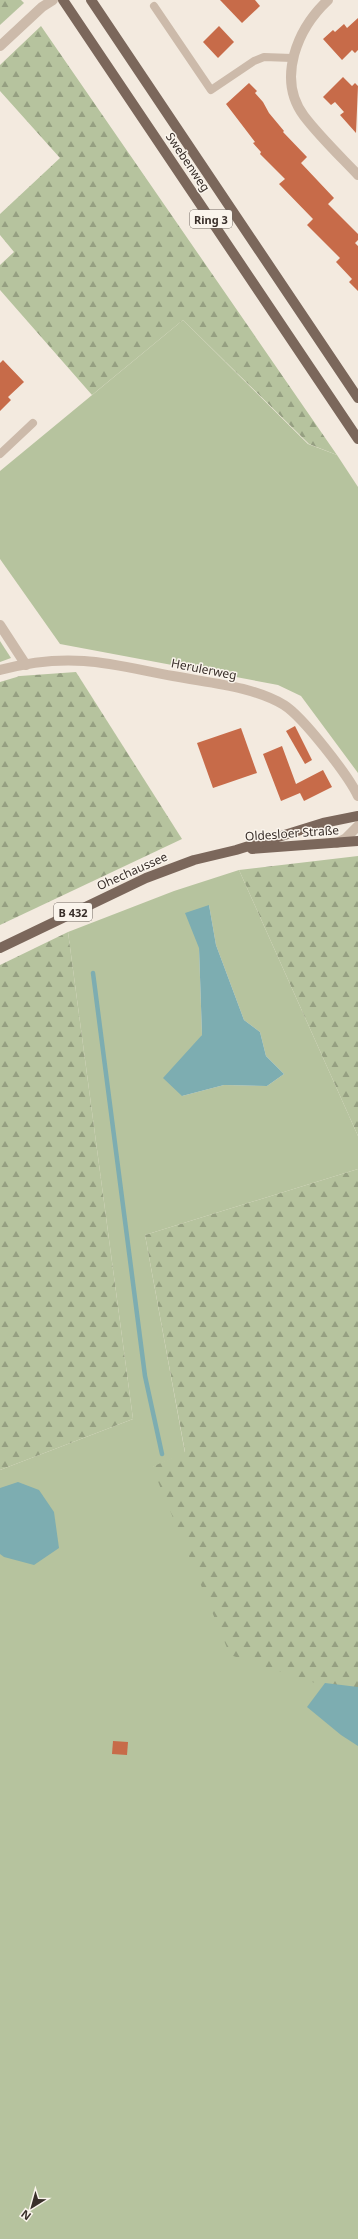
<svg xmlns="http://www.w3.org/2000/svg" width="358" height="2239" font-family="'Noto Sans',sans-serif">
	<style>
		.grass { fill: #b6c39e; fill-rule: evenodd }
		.forest { fill: url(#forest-firs) }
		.water { fill: #7dadb1 }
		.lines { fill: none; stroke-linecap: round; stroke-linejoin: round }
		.stream { stroke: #7dadb1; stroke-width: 4.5 }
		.building { fill: #c76b49 }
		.service { stroke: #ccbaaa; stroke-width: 8 }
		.minor { stroke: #ccbaaa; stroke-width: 10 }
		.primary { stroke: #7b675b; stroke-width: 10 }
		.labels { text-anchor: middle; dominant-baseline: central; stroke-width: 3; stroke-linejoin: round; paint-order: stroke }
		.shield { fill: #faf4ec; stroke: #736a64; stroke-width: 1 }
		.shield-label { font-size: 11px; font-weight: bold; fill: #392f2a }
		.street-label { font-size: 12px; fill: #392f2a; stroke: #faf4ec }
	</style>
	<defs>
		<pattern id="forest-firs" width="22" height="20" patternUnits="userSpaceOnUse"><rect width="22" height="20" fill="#b6c39e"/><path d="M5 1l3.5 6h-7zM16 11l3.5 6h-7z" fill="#959f81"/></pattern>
	</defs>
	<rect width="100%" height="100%" fill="#f3eadf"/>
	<g class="grass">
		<path d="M 183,320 L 308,444 L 337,455 L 358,487 L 358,773 L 301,696 L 278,685 L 60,644 L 0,559 L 0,471 Z"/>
		<path d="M 0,641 L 11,658 L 0,662 Z"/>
		<path d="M 239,870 L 358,1136 L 358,1169 L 145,1235 L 185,1453 L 153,1467 L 358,1697 L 358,2239 L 0,2239 L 0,1470 L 133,1419 L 68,932 L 174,891 ZM 209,905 L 216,945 L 244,1020 L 260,1032 L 266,1056 L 284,1074 L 267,1086 L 224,1085 L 182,1096 L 202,1035 L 199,948 Z"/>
	</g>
	<g class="forest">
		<path d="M 0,0 L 21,0 L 24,3 L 0,25 Z"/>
		<path d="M 41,26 L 337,455 L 309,444 L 183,320 L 92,395 L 0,290 L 0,265 L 14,252 L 0,235 L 0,214 L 60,158 L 0,91 L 0,65 Z"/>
		<path d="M 76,672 L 182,839 L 0,925 L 0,682 L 20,676 Z"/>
		<path d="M 358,856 L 358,1136 L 239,870 Z"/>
		<path d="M 68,932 L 133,1419 L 0,1470 L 0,965 Z"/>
		<path d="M 358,1169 L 358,1697 L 230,1655 L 152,1467 L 185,1452 L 145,1235 Z"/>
	</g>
	<g class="water">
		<path d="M 209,905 L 216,945 L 244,1020 L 260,1032 L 266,1056 L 284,1074 L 267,1086 L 224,1085 L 182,1096 L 163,1078 L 202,1035 L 199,948 L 185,913 Z"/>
		<path d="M 18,1482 L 39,1490 L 54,1512 L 59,1548 L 34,1565 L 4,1557 L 0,1554 L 0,1488 Z"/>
		<path d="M 325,1683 L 358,1687 L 358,1746 L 341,1735 L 307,1707 Z"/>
	</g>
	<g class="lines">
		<path class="stream" d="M 93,973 L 145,1376 L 162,1454"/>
	</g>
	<g class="building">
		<path d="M 220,0 L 255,0 L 260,6 L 242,23 Z"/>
		<path d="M 358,18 L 358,50 L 355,53 L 352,50 L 342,60 L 323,39 L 333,30 L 335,32 L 344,24 L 347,28 Z"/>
		<path d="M 219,26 L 234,42 L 218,58 L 203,42 Z"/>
		<path d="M 343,77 L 352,86 L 355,83 L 358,86 L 356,133 L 340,115 L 344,112 L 335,102 L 331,105 L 323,97 Z"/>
		<path d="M 249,83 L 257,91 L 255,93 L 263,102 L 269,113 L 284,131 L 283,132 L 307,157 L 301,163 L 334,198 L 328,204 L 358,234 L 358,240 L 355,243 L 358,246 L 358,291 L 349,282 L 352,279 L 336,262 L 340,258 L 307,225 L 313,219 L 279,184 L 285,179 L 260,154 L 261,152 L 253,143 L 255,142 L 226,104 Z"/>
		<path d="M 3,360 L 24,382 L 8,397 L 11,400 L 0,411 L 0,363 Z"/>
		<path d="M 295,726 L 312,760 L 305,764 L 286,731 Z"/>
		<path d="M 241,728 L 257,773 L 213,788 L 197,743 Z"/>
		<path d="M 282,746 L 296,784 L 323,770 L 332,787 L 304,801 L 300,793 L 281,801 L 263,754 Z"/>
		<path d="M 113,1741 L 128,1742 L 127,1755 L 112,1754 Z"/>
	</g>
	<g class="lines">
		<g class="service">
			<path d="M 154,6 L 211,90 L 254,61 L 264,57 L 292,58"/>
			<path d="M 0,454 L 33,423"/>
		</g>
		<g class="minor">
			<path d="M 328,0 C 298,28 276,78 304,116 C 320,137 340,156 358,175"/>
			<path d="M 0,46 L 42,7 L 53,0"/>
			<path d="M 0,625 L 26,665"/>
			<path d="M 0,670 C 26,663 57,659 84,661 C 114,663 144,671 173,676 C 209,683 252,686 284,705 C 303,717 348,775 358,796"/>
			<path d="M 337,843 L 346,838 L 358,826"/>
		</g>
		<g class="primary">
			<path d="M 63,0 L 358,439"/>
			<path d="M 91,0 L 358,398"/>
			<path d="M 252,849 L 358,841"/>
			<path d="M 0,948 L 146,878 L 194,860 L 236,850 L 323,823 L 358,816"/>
		</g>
	</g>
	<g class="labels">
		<g class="shield">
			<rect x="190" y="210" width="42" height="18" rx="3"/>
			<rect x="54" y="903" width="38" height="18" rx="3"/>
		</g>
		<g class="shield-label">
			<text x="211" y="219">Ring 3</text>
			<text x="73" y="912">B 432</text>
		</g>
		<g class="street-label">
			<text transform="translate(188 162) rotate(56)">Swebenweg</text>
			<text transform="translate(204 669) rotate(11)">Herulerweg</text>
			<text transform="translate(292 833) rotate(-4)">Oldesloer Straße</text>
			<text transform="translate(132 871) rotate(-24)">Ohechaussee</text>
		</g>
	</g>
	<g transform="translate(32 2207) rotate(217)" stroke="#faf4ec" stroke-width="3" paint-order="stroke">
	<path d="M0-3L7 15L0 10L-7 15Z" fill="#392f2a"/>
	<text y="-6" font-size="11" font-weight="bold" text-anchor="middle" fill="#392f2a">N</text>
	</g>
</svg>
